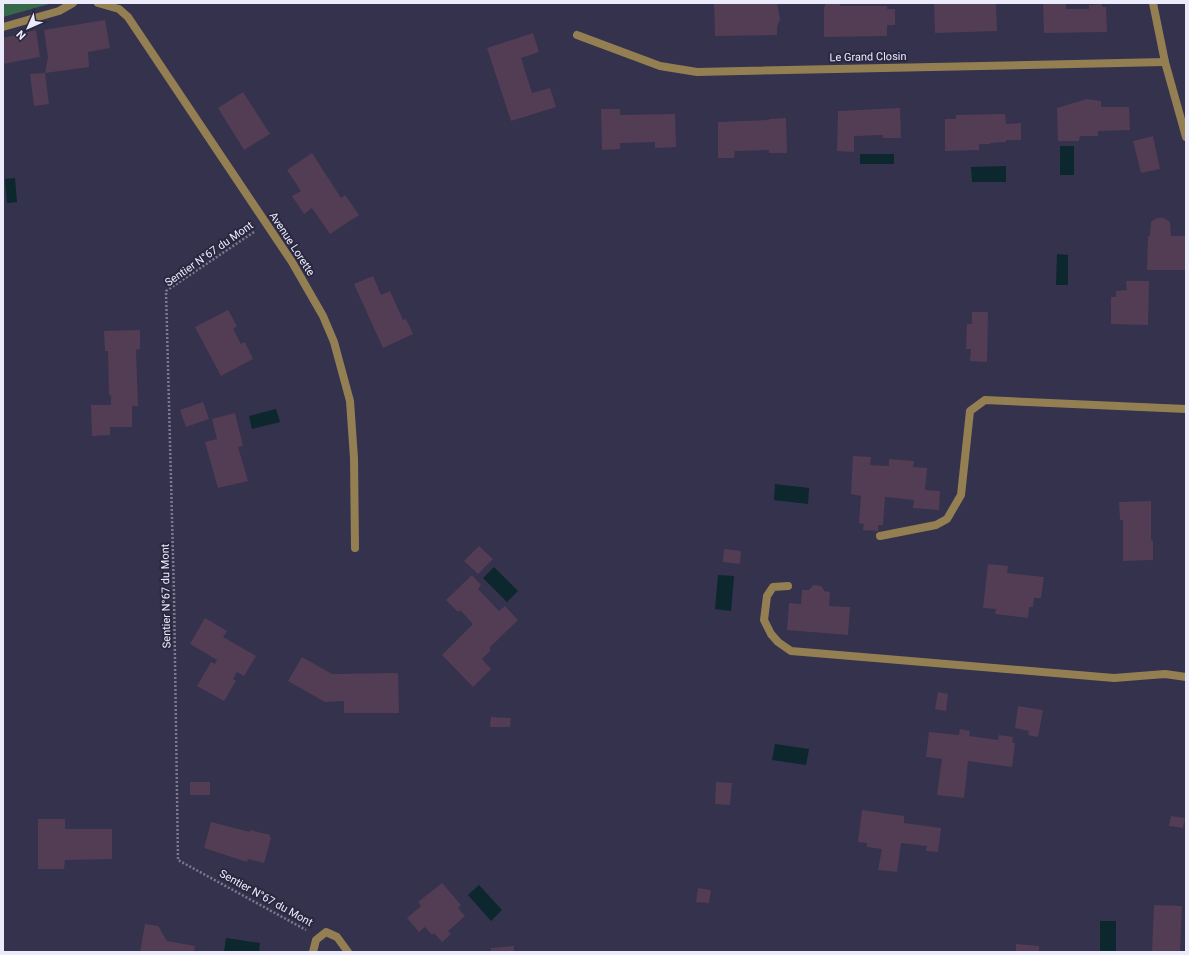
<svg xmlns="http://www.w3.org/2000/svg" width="1189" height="955" font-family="Roboto,sans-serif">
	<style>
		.green { fill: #36684b }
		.water { fill: #0c272d }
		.building { fill: #533d54 }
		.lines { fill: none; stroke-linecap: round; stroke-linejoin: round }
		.path { stroke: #7b7a90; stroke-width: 2.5; stroke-dasharray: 2 2; stroke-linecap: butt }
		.service { stroke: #937f52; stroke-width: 8 }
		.minor { stroke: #937f52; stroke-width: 8 }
		.labels { text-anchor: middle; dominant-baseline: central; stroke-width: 4; stroke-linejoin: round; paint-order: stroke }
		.street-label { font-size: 11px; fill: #ecebfc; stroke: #2a2841 }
	</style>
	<rect width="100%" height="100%" fill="#34324c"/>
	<path class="green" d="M 3,3 L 53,3 L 3,17 Z"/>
	<g class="water">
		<rect x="1060" y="146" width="14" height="29"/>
		<rect x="860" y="154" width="34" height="10"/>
		<path d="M 1006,166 L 1006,182 L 972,182 L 971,167 Z"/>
		<path d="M 15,178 L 17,202 L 7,203 L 5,179 Z"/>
		<path d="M 1057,254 L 1068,255 L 1068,285 L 1056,285 Z"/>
		<path d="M 276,409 L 280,422 L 252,429 L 249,416 Z"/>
		<path d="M 775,484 L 809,488 L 808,504 L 774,500 Z"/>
		<path d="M 494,567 L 518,591 L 507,602 L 483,578 Z"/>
		<path d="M 718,575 L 734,576 L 731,611 L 715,609 Z"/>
		<path d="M 775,744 L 809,749 L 806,765 L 772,760 Z"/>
		<path d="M 479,885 L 502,910 L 491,921 L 468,895 Z"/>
		<rect x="1100" y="921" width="16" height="31"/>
		<path d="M 226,938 L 260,943 L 259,952 L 224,952 Z"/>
	</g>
	<g class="building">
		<path d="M 714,3 L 777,3 L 780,19 L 777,27 L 777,35 L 715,36 Z"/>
		<path d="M 825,3 L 840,3 L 840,6 L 887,6 L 887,9 L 895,9 L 895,25 L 887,25 L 887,36 L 824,37 L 824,7 L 825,6 Z"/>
		<path d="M 934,3 L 996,3 L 997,31 L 935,33 Z"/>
		<path d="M 1043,3 L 1066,3 L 1066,9 L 1089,9 L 1089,5 L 1102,4 L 1102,7 L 1106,7 L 1107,32 L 1044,33 Z"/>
		<path d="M 105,20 L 110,48 L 88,52 L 89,67 L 45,73 L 49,104 L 34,106 L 30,74 L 45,73 L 48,57 L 44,30 Z"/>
		<path d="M 36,30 L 40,57 L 3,64 L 3,38 Z"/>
		<path d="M 533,33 L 539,52 L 521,58 L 532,93 L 550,88 L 556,107 L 511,121 L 487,48 Z"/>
		<path d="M 243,92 L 270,134 L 244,150 L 218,108 Z"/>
		<path d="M 1087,99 L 1101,101 L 1101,107 L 1129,107 L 1130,130 L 1098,131 L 1098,136 L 1080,136 L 1079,141 L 1058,141 L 1057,108 Z"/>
		<path d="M 900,108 L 901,138 L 883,138 L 883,135 L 854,136 L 854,152 L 837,151 L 838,111 Z"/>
		<path d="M 601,109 L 620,109 L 620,115 L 675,114 L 676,147 L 655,148 L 655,142 L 620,143 L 620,149 L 602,150 Z"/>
		<path d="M 1005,114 L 1006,124 L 1021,123 L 1021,140 L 1006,140 L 1006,142 L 990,143 L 990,144 L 979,144 L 979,150 L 945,151 L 945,119 L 956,119 L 956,115 Z"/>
		<path d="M 786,118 L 787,153 L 769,153 L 769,150 L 735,151 L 734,158 L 718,158 L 718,122 L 769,120 L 769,119 Z"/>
		<path d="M 1153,136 L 1160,169 L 1141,173 L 1133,141 Z"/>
		<path d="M 312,153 L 341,198 L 345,195 L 359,215 L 330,234 L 312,208 L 304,214 L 292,196 L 301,191 L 287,170 Z"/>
		<path d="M 1157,218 L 1164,218 L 1170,222 L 1171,236 L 1186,236 L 1186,270 L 1147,270 L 1148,236 L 1150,236 L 1151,222 Z"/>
		<path d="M 373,276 L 381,295 L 390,291 L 403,320 L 406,319 L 413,334 L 383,348 L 354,284 Z"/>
		<path d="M 1126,281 L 1149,281 L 1148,325 L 1111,324 L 1111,297 L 1116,297 L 1116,291 L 1127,290 Z"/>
		<path d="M 228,310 L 237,326 L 233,329 L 241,344 L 245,342 L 253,359 L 221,376 L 195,327 Z"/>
		<path d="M 972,312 L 988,312 L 987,362 L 970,361 L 971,349 L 966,349 L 967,324 L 972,324 Z"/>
		<path d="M 140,330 L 140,349 L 136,350 L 138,406 L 132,406 L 132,427 L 110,427 L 110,435 L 92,436 L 91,405 L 111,405 L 111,395 L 109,395 L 108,351 L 105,351 L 104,331 Z"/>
		<path d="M 203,402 L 209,419 L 186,427 L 180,410 Z"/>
		<path d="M 235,413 L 243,446 L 238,447 L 248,481 L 218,488 L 205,442 L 217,439 L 212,419 Z"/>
		<path d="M 853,456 L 871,457 L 870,465 L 889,466 L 889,459 L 914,461 L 913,467 L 927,468 L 925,490 L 940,491 L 939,510 L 913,508 L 914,500 L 885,497 L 883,525 L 878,525 L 878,531 L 863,530 L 864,524 L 859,523 L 861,496 L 851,494 Z"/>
		<path d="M 1151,501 L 1151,540 L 1153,541 L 1153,560 L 1123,561 L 1123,520 L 1120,520 L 1119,502 Z"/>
		<path d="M 479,546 L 493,559 L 478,574 L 464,561 Z"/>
		<path d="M 724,549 L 741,551 L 740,564 L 723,562 Z"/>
		<path d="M 988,564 L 1008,566 L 1007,573 L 1044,577 L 1041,598 L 1034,598 L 1033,607 L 1029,607 L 1028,618 L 995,614 L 996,609 L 983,608 Z"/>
		<path d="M 472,575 L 481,585 L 478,589 L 499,611 L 505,606 L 518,620 L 489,648 L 491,650 L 482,659 L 491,669 L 473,687 L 442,655 L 473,624 L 460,610 L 458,612 L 446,600 Z"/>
		<path d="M 813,585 L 821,586 L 824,590 L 824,591 L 830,592 L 829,606 L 850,607 L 848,635 L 787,630 L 789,603 L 801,604 L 802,590 L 809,590 Z"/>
		<path d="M 205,618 L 227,631 L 223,637 L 256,656 L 244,676 L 237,672 L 233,679 L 236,681 L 224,701 L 197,686 L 211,662 L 215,664 L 217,660 L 190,644 Z"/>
		<path d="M 302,657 L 332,674 L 398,673 L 399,713 L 344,713 L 344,701 L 325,702 L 288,681 Z"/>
		<path d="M 938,692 L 948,694 L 946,711 L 935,709 Z"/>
		<path d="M 1018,706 L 1043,710 L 1038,737 L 1028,735 L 1029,731 L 1015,728 Z"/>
		<path d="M 491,717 L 511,718 L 510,727 L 490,727 Z"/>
		<path d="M 960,729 L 970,731 L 969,736 L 998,740 L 999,735 L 1013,737 L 1012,742 L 1015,743 L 1012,767 L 968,761 L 964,798 L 937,795 L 942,759 L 926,757 L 929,732 L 959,735 Z"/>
		<rect x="190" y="782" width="20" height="13"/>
		<path d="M 716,782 L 732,783 L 730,805 L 715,804 Z"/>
		<path d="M 862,810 L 904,816 L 904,823 L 941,828 L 938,852 L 926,851 L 927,846 L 901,843 L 897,872 L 878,870 L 882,849 L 867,847 L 867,843 L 858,842 Z"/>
		<path d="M 1171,816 L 1185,818 L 1183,828 L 1169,826 Z"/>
		<path d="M 38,819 L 65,819 L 65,829 L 112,829 L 112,859 L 65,860 L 64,869 L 38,869 Z"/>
		<path d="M 211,822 L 250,832 L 250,830 L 270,835 L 270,838 L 271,838 L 264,863 L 248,859 L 247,862 L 204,848 Z"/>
		<path d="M 442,883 L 461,905 L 458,908 L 465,916 L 448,931 L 451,934 L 442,942 L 434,933 L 432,935 L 425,927 L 419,932 L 407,918 L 421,906 L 418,902 Z"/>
		<path d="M 698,888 L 711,890 L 709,903 L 696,902 Z"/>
		<path d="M 1154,905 L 1182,906 L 1180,952 L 1152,952 Z"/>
		<path d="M 145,924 L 158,926 L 167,941 L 195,946 L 194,952 L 140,952 Z"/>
		<path d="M 1016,944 L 1039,946 L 1039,952 L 1016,952 Z"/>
		<path d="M 514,946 L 514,952 L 491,952 L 491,948 Z"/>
	</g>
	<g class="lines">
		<path class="path" d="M 254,232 L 166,291 L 174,594 L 178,860 L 306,930"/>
		<g class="service">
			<path d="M 880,536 L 936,525 L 947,519 L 961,495 L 970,411 L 985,400 L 1186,409"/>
			<path d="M 788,586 L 773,587 L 767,596 L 764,620 L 771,634 L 778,642 L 791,651 L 1114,678 L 1165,674 L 1186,677"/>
		</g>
		<g class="minor">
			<path d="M 98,3 L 119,9 L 128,17 L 292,262 L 323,316 L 334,342 L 350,401 L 354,458 L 355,548"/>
			<path d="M 1153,3 L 1165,62 L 1186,137"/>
			<path d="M 3,27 L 59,11 L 73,3"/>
			<path d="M 577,35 L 660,66 L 697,72 L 1165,62"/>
			<path d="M 313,952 L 316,940 L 326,932 L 337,937 L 348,952"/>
		</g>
	</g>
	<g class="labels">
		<g class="street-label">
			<text transform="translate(868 57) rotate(-1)">Le Grand Closin</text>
			<text transform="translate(292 244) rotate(57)">Avenue Lorette</text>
			<text transform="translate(209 254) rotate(-35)">Sentier N°67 du Mont</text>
			<text transform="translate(166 596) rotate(-91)">Sentier N°67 du Mont</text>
			<text transform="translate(266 898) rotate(29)">Sentier N°67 du Mont</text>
		</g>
	</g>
	<rect width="1189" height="955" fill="none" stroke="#ecebfc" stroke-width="8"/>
	<g transform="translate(28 28) rotate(225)" stroke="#2a2841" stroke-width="3" paint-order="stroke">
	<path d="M0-3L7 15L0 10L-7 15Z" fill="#ecebfc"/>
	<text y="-6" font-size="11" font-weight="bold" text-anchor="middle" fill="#ecebfc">N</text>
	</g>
</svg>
